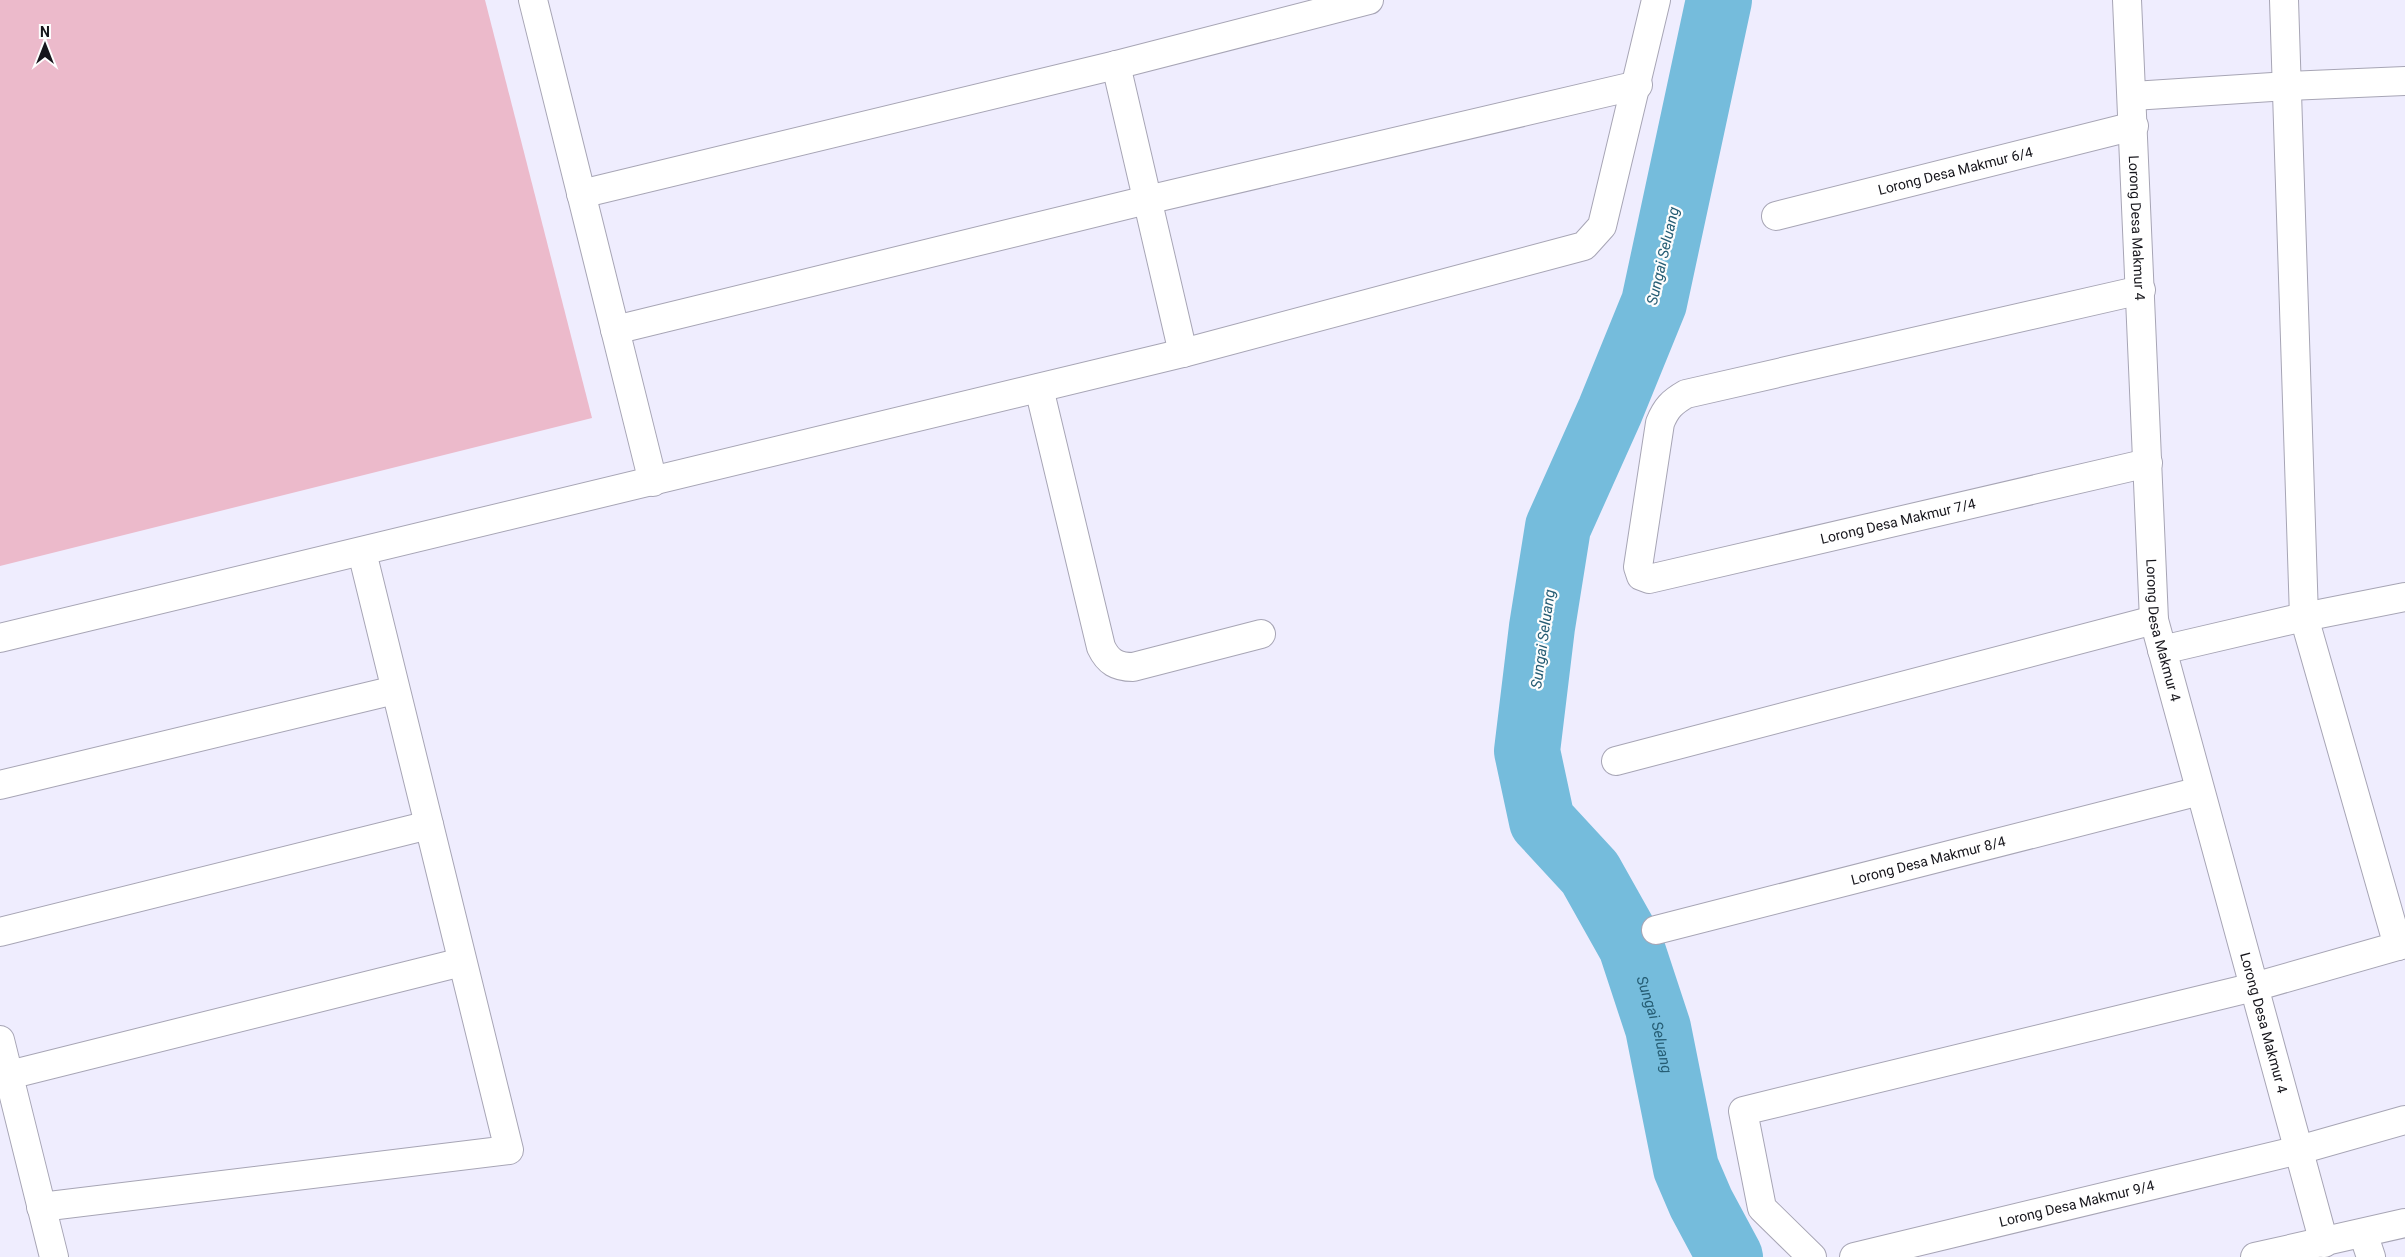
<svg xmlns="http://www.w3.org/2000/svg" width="2405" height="1257" font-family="Roboto,sans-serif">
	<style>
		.green { fill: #ecbacb }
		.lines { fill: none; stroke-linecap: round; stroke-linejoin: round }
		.river { stroke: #75bcdc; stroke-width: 66 }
		.minor-casing { stroke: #a7a5b5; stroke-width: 30 }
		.minor { stroke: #fff; stroke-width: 28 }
		.labels { text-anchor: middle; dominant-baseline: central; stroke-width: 4.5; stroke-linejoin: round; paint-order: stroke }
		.street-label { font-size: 14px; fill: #16151b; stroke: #fdfdfd }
		.water-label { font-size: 15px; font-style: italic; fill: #265d74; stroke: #fdfdfd }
	</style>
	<rect width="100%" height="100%" fill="#efedfe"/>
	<path class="green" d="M 0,0 L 485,0 L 592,418 L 0,566 Z"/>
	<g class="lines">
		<path class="river" id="s1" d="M 1719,0 L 1654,303 L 1610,411 L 1558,527 L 1542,627 L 1527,751 L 1542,821 L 1590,873 L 1631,946 L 1658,1028 L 1686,1168 L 1701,1203 L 1730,1257"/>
		<g class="minor-casing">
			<g id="minor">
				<path d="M 533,0 L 653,482"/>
				<path id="s2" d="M 2127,0 L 2154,620 L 2324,1243"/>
				<path d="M 2284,0 L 2304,617 L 2398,946"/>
				<path d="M 1116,65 L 1183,353"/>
				<path d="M 2133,96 L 2288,86 L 2405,81"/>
				<path d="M 581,194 L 1116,65 L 1369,0"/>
				<path id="s3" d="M 1776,216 L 2134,126"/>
				<path id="s4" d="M 2141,290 L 1686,394 C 1672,402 1666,408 1660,423 L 1638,567 L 1641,576 L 1649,579 L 2148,463"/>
				<path d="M 615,330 L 1147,200 L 1638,85"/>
				<path d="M 1039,388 L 1101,647 C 1108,662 1117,667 1133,667 L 1261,634"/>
				<path d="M 0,638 L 1183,353 L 1584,246 L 1602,226 L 1656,0"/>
				<path d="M 2162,650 L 2304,617 L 2405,597"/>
				<path d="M 1616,761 L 2154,620"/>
				<path d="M 0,785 L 395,690"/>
				<path id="s5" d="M 1656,930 L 2200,791"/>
				<path d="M 0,932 L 429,825"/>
				<path d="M 0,1040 L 54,1257"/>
				<path d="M 9,1075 L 462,962"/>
				<path d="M 41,1207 L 509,1150 L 362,552"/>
				<path d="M 2363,1233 L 2371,1257"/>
				<path d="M 1812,1257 L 1762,1208 L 1743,1111 L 2254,987 L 2405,944"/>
				<path id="s6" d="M 1854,1257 L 2299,1150 L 2405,1120"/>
				<path d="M 2255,1257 L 2405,1223"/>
			</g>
		</g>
		<use href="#minor" class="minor"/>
	</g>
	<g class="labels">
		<g class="street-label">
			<text stroke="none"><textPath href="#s3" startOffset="185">Lorong Desa Makmur 6/4</textPath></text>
			<text stroke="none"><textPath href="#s2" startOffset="228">Lorong Desa Makmur 4</textPath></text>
			<text stroke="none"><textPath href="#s4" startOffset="926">Lorong Desa Makmur 7/4</textPath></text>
			<text stroke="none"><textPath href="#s2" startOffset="632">Lorong Desa Makmur 4</textPath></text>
			<text stroke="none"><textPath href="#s5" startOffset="281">Lorong Desa Makmur 8/4</textPath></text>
			<text stroke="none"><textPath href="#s2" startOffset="1038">Lorong Desa Makmur 4</textPath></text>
			<text stroke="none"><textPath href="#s6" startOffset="229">Lorong Desa Makmur 9/4</textPath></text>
		</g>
		<g class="water-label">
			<text transform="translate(1663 256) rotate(-77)">Sungai Seluang</text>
			<text transform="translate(1543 639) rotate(-82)">Sungai Seluang</text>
			<text stroke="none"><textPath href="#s1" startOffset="1088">Sungai Seluang</textPath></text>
		</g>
	</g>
	<g transform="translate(45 45)" stroke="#fdfdfd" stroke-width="4" paint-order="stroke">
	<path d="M0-4L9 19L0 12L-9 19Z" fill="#16151b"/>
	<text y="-8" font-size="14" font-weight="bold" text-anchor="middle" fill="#16151b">N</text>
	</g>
</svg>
